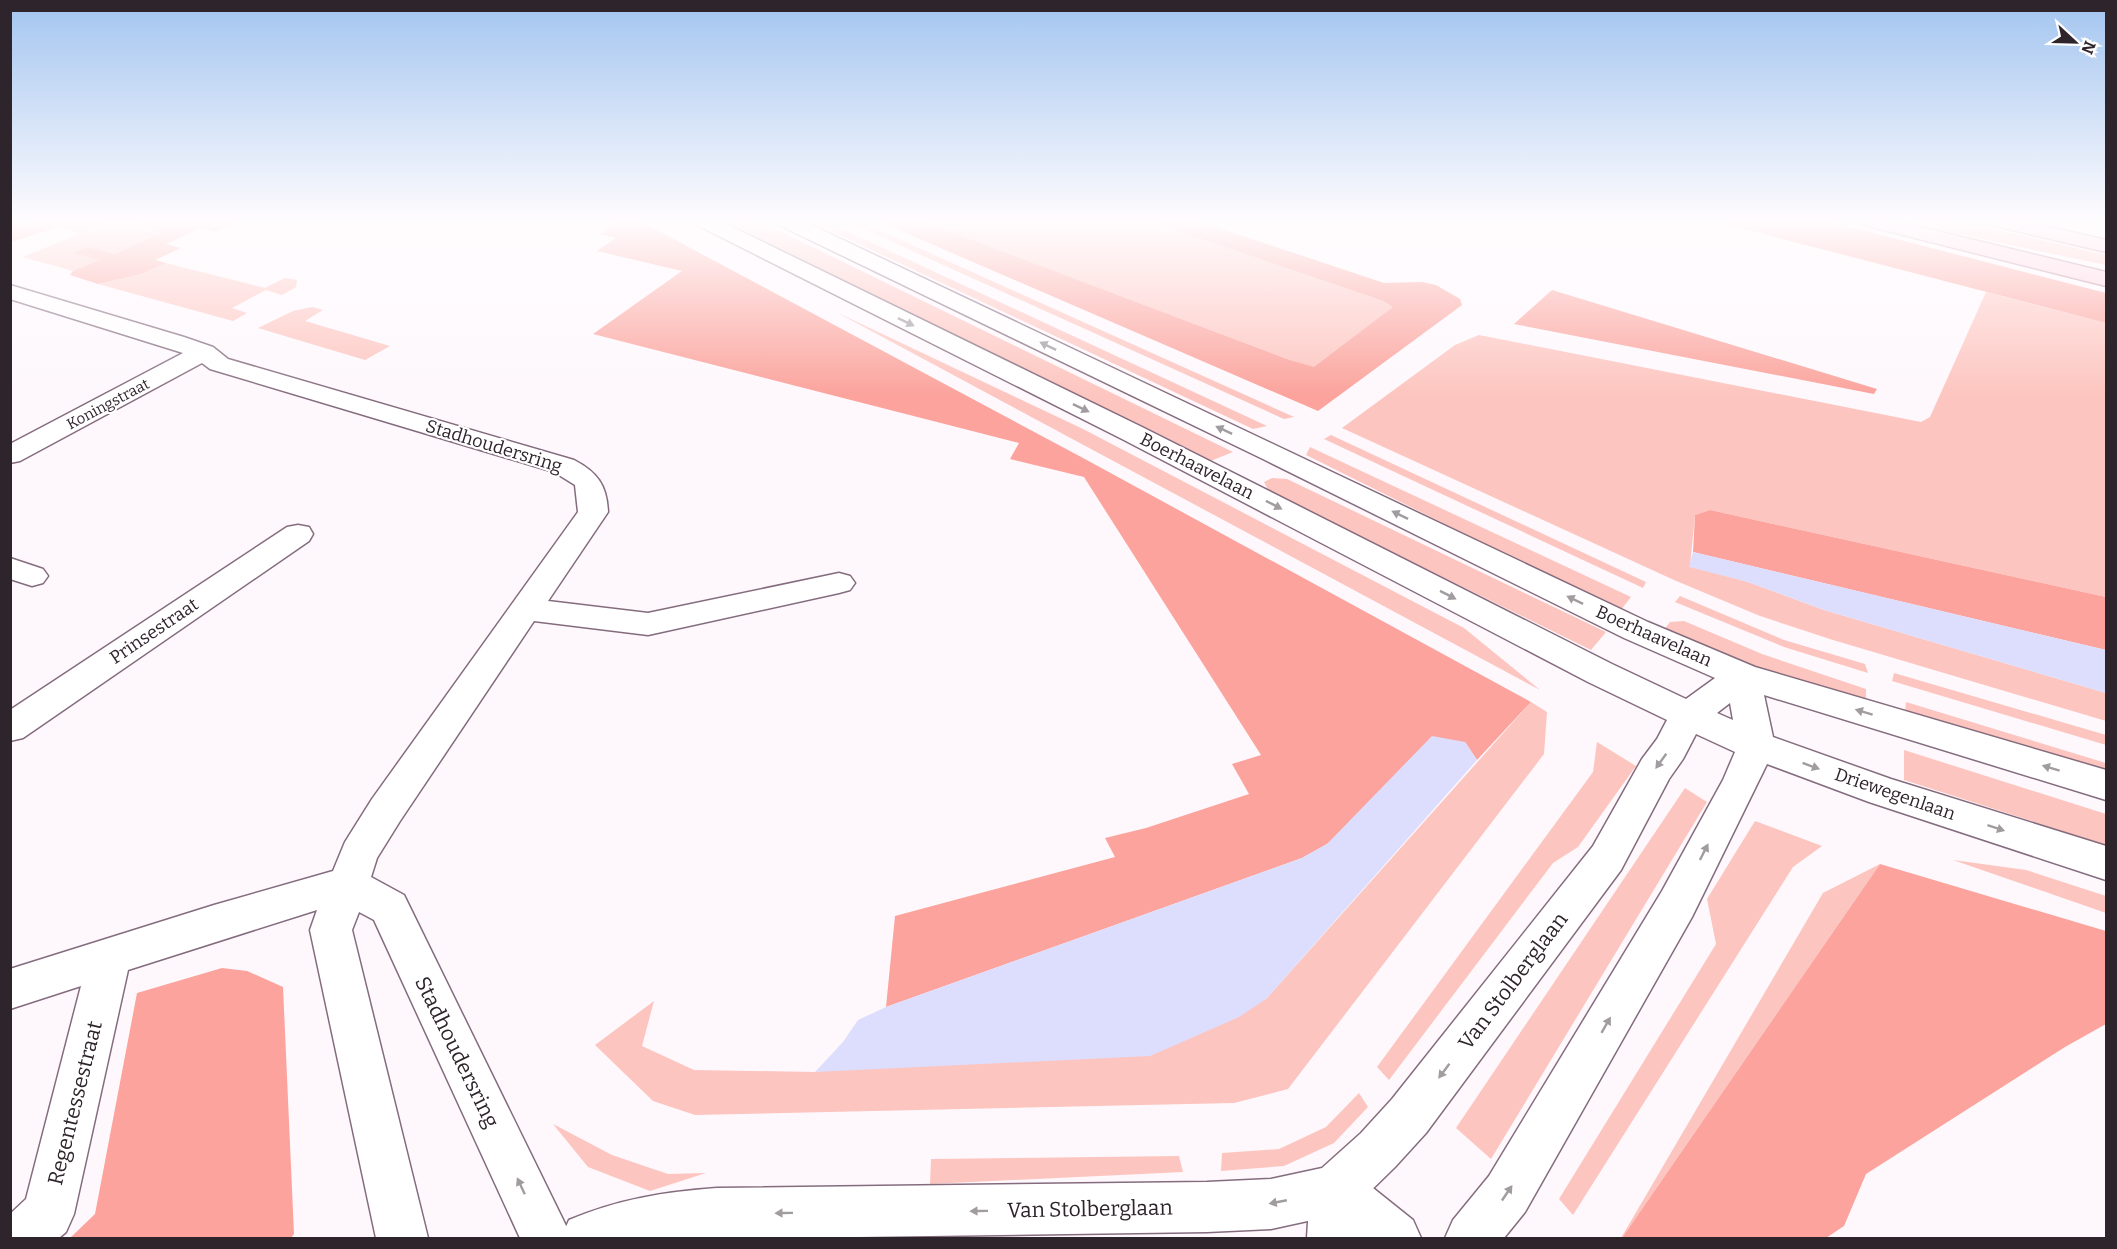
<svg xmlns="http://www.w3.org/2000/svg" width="2117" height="1249" font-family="Bitter,serif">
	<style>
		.green { fill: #fdc5bf }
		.forest { fill: #fba39c }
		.water { fill: #dddefd }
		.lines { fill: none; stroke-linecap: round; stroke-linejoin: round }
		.street-casing { stroke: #846c7e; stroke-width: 3 }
		.secondary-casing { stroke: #846c7e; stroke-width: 3 }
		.primary-casing { stroke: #b38292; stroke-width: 3 }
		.street { fill: #fff; fill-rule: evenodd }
		.secondary { fill: #fff; fill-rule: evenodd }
		.primary { fill: #fdd2df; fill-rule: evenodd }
		.oneway { fill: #a19ca0 }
		.labels { text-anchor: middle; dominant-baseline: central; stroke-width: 4.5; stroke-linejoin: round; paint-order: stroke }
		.far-street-label { font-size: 15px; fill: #2e242b; stroke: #fff }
		.street-label { font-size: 18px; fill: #2e242b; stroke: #fff }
		.near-street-label { font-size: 21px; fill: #2e242b; stroke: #fff }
	</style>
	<rect width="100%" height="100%" fill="#fef8fc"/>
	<g class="green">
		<path d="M 110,221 L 122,221 L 165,232 L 115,254 L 88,247 L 74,253 L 100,260 L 73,271 L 23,257 Z"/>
		<path d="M 725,221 L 759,221 L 1233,452 L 1208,462 Z"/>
		<path d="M 810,221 L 825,221 L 1267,426 L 1253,429 Z"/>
		<path d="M 846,221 L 859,221 L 1294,417 L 1284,419 Z"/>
		<path d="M 922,221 L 1148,221 L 1383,301 L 1394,307 L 1314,368 L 1290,360 Z"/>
		<path d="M 1897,221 L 1960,221 L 2106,255 L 2106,265 Z"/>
		<path d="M 166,263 L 265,288 L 285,278 L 297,280 L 296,287 L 282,295 L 266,290 L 232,308 L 247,313 L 233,321 L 98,284 L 141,274 Z"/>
		<path d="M 1986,292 L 2106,323 L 2106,597 L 1710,510 L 1695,515 L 1690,566 L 1748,582 L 1824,610 L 2106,693 L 2106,721 L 1833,640 L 1760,616 L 1674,580 L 1342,428 L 1455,345 L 1479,335 L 1921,422 L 1930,417 Z"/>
		<path d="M 312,307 L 323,310 L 305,321 L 390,346 L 365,360 L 258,328 L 293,311 Z"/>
		<path d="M 836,312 L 1083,429 L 1464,628 L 1540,690 Z"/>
		<path d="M 1331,435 L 1646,582 L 1643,588 L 1324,439 Z"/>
		<path d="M 1310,447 L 1631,597 L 1620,611 L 1306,455 Z"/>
		<path d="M 1272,478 L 1287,479 L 1606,632 L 1591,650 L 1269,492 L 1264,482 Z"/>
		<path d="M 1680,596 L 1784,640 L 1865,664 L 1868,673 L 1784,647 L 1675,602 Z"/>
		<path d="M 1684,621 L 1762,654 L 1866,689 L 1866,702 L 1768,672 L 1663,631 L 1670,622 Z"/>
		<path d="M 1894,673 L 2106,735 L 2106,745 L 1892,681 Z"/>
		<path d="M 1531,702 L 1547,712 L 1544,754 L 1288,1089 L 1234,1103 L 695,1115 L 653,1101 L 595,1045 L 654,1001 L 642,1046 L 694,1070 L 815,1072 L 1266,999 Z"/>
		<path d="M 1906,702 L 2106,763 L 2106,775 L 1905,713 Z"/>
		<path d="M 1597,742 L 1636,766 L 1578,847 L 1553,863 L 1389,1080 L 1377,1067 L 1593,772 Z"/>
		<path d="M 1904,750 L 2106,814 L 2106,845 L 1904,780 Z"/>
		<path d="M 1685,788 L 1707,802 L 1491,1159 L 1456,1128 Z"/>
		<path d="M 1755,821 L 1822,846 L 1793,867 L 1573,1215 L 1559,1199 L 1716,944 L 1707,899 Z"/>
		<path d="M 1953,860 L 2026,870 L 2106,896 L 2106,913 Z"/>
		<path d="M 1880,864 L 1622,1238 L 1621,1238 L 1823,893 Z"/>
		<path d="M 1359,1093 L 1368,1107 L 1334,1143 L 1284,1166 L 1221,1171 L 1222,1153 L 1279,1149 L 1326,1127 Z"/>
		<path d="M 553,1124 L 612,1155 L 668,1174 L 706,1173 L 650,1191 L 588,1167 Z"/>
		<path d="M 1179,1156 L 1183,1172 L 930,1184 L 931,1159 Z"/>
	</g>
	<g class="forest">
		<path d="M 41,221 L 110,221 L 80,233 L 59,227 L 11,242 L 11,225 Z"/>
		<path d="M 128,221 L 234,221 L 234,224 L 216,232 L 201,228 L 166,244 L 181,248 L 155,260 L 166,263 L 141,274 L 98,284 L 70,275 L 73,271 L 99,260 L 73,253 L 88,247 L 115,254 L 164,232 Z"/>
		<path d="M 601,221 L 640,221 L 1083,458 L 1531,702 L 1477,760 L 1465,742 L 1327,844 L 1302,858 L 886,1007 L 895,916 L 1115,857 L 1105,838 L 1146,828 L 1249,794 L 1232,764 L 1261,755 L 1084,477 L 1010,459 L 1019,443 L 593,334 L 682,271 L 597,251 L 616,238 L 600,234 L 613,224 Z"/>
		<path d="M 878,221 L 922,221 L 1290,360 L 1314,367 L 1393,307 L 1383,301 L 1148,221 L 1198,221 L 1384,283 L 1422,282 L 1436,285 L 1460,299 L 1462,305 L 1318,411 Z"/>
		<path d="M 1714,221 L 1827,221 L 2106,293 L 2106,323 Z"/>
		<path d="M 1552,290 L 1877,389 L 1874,394 L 1514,324 Z"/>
		<path d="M 1710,510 L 2106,597 L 2106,650 L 1693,552 L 1695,515 Z"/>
		<path d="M 1880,864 L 2106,931 L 2106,1024 L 2065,1047 L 1866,1174 L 1844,1226 L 1826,1238 L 1622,1238 Z"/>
		<path d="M 222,968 L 247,971 L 283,987 L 294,1234 L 291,1238 L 70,1238 L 95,1214 L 137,993 Z"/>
	</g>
	<g class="water">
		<path d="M 1693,552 L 2106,650 L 2106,693 L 1824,610 L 1748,582 L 1689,567 Z"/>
		<path d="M 1432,736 L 1465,742 L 1477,760 L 1266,999 L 1239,1017 L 1150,1056 L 815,1072 L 843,1042 L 858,1020 L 886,1007 L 1302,858 L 1327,844 Z"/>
	</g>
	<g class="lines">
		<g class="street-casing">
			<g id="street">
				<path d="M 10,285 L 184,337 L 213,347 L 228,359 L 574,460 C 597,472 607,485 608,512 L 548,601 L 648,613 L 839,573 L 850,576 L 855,583 L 850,590 L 839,593 L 648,635 L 534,621 L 400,821 L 377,858 L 371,877 L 404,895 L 572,1238 L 520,1238 L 374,920 L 359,912 L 352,930 L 428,1238 L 376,1238 L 310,930 L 317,910 L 128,970 L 74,1214 L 66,1232 L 59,1238 L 10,1238 L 10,1214 L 26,1199 L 81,986 L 10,1009 L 10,969 L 214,905 L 333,871 L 345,842 L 372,799 L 578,512 L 575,485 L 554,472 L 210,369 L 202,363 L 20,461 L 10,463 L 10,444 L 183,353 L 10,299 Z"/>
				<path d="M 298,525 L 309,527 L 313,534 L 309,541 L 23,738 L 10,741 L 10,710 L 287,527 Z"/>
				<path d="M 10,558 L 43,569 L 48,576 L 43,583 L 32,586 L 10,579 Z"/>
				<path d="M 1335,1165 L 1353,1172 L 1413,1220 L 1421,1238 L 1307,1238 L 1310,1190 L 1317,1172 Z"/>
			</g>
		</g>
		<g class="secondary-casing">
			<path id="secondary" d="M 694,221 L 720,221 L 1144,428 L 1612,664 L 1686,699 L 1715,678 L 1624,638 L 1265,460 L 779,225 L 776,221 L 803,221 L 1648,622 L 1755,667 L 2106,770 L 2106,800 L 1764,695 L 1773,737 L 1891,779 L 2106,846 L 2106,880 L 1869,802 L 1767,764 L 1692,917 L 1525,1212 L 1504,1238 L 1445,1238 L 1453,1220 L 1489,1176 L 1662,891 L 1723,780 L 1735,752 L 1696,734 L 1683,759 L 1669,779 L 1621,870 L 1426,1133 L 1395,1167 L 1353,1208 L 1335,1215 L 1271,1229 L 1207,1232 L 787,1238 L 561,1238 L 569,1220 C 619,1199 663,1192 717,1188 L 1207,1182 L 1271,1179 L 1322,1168 L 1361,1133 L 1392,1099 L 1593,846 L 1642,759 L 1657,739 L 1667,720 L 1588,682 L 1124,440 L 697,225 ZM 1730,703 L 1733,720 L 1717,713 Z"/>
		</g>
		<g class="primary-casing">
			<g id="primary">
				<path d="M 1860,221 L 1896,221 L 2106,272 L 2106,286 L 1863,225 Z"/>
				<path d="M 1988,221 L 2025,221 L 2106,240 L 2106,252 L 1991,225 Z"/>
			</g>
		</g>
		<use href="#street" class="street"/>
		<use href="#secondary" class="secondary"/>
		<use href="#primary" class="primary"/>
	</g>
	<defs><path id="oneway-solid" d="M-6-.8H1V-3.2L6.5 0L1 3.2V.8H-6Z" transform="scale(1.5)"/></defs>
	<g class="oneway">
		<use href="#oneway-solid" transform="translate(906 322) rotate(26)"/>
		<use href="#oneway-solid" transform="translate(1048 346) rotate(-154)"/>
		<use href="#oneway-solid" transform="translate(1081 408) rotate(26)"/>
		<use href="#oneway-solid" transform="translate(1224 430) rotate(-155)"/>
		<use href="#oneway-solid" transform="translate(1274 505) rotate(27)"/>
		<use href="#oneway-solid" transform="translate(1400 515) rotate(-154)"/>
		<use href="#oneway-solid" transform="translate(1448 595) rotate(27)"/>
		<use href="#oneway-solid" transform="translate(1575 600) rotate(-154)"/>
		<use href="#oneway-solid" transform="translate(1864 712) rotate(-163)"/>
		<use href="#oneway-solid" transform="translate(1661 761) rotate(126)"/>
		<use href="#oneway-solid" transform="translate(1811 766) rotate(20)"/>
		<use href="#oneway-solid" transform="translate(2051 768) rotate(-163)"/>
		<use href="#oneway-solid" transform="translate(1996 828) rotate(18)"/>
		<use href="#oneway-solid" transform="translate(1704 852) rotate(-63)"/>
		<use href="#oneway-solid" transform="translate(1606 1025) rotate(-60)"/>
		<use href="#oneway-solid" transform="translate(1444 1071) rotate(127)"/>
		<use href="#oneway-solid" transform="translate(521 1186) rotate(-115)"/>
		<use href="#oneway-solid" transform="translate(1507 1193) rotate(-56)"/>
		<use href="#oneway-solid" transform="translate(1278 1202) rotate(169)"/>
		<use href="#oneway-solid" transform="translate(979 1211) rotate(179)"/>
		<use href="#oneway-solid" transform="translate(784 1213) rotate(179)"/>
	</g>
	<linearGradient id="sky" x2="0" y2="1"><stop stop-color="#a3c5f0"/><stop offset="0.56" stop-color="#fffcfe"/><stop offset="1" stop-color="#fffcfe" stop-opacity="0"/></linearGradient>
	<rect width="2117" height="396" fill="url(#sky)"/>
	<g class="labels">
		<g class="far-street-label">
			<text transform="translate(108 404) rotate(-28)">Koningstraat</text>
		</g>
		<g class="street-label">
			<text transform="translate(494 446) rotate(17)">Stadhoudersring</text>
			<text transform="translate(1197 466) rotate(27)">Boerhaavelaan</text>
			<text transform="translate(154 631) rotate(-34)">Prinsestraat</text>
			<text transform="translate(1654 636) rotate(24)">Boerhaavelaan</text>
			<text transform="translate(1895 794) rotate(19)">Driewegenlaan</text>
		</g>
		<g class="near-street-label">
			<text transform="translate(1513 981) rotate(-53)">Van Stolberglaan</text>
			<text transform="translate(457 1052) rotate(64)">Stadhoudersring</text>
			<text transform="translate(75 1103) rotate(-76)">Regentessestraat</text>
			<text transform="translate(1090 1209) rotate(-1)">Van Stolberglaan</text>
		</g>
	</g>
	<rect width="2117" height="1249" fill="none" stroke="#2e242b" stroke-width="24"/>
	<g transform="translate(2075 42) rotate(112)" stroke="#ffffff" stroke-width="4.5" paint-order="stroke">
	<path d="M0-4.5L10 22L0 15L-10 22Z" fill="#2e242b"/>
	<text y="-9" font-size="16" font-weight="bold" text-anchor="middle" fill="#2e242b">N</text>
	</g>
</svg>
